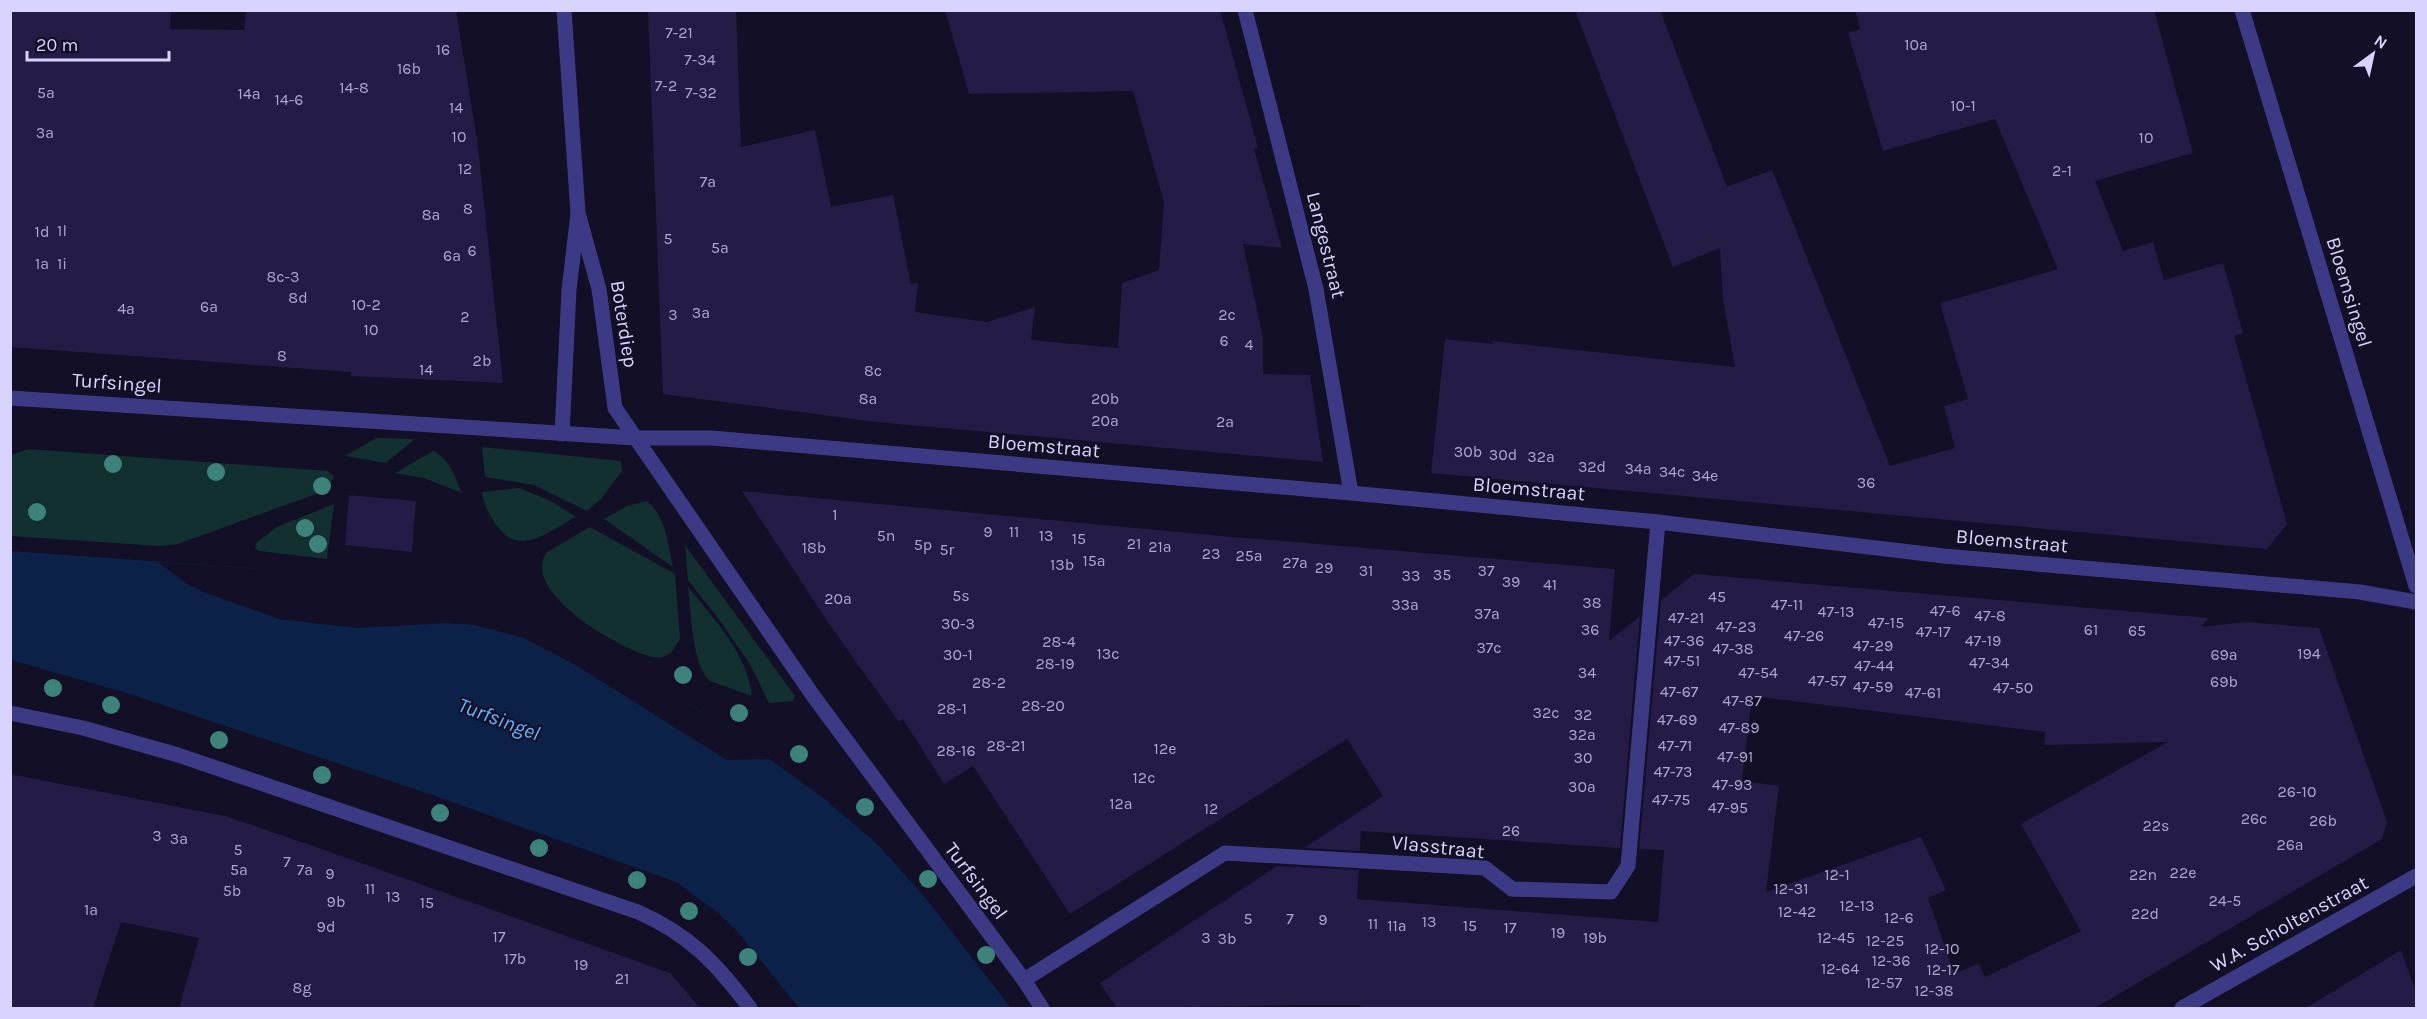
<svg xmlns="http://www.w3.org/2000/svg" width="2427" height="1019" font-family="Karla,sans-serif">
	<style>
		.green { fill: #12302f }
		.water { fill: #0c2248 }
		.pier { fill: #130f26 }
		.building { fill: #241b47; fill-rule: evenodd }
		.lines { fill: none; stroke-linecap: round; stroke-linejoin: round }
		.pedestrian { stroke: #3d3a85; stroke-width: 15 }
		.minor { stroke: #3d3a85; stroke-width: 15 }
		.tertiary { stroke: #3d3a85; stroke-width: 15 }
		.tree { fill: #3d827b }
		.labels { text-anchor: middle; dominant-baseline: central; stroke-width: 4.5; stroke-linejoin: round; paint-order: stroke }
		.number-label { font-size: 16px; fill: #aca6d1 }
		.street-label { font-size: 20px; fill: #d9d4ff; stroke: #130f26 }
		.water-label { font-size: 21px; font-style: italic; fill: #62b6ff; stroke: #130f26 }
	</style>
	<rect width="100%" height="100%" fill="#130f26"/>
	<g class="green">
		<path d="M 376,438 L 380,438 L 415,439 L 386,463 L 345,456 Z"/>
		<path d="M 482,447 L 621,461 L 622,471 L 601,499 L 587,511 L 534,485 L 485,477 Z"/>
		<path d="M 28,449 L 328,471 L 334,476 L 327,490 L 178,544 L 160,546 L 11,536 L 11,455 Z"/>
		<path d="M 433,451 C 450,459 455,477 462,493 L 424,478 L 395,473 Z"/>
		<path d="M 519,488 L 551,501 L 576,517 C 548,531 521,558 497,526 C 489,515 484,505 482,492 Z"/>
		<path d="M 647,501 C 666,517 668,544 673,567 L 604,519 L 627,506 Z"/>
		<path d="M 334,504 L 327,559 L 259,551 L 255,548 L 256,543 L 277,527 Z"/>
		<path d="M 590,527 L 675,574 L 680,639 L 671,653 C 666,656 660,659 653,657 C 622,651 518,591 547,552 Z"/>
		<path d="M 685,545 L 795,696 L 793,701 L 769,703 L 751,666 L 721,622 L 688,580 Z"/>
		<path d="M 688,587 C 714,619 747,653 752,696 L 710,681 C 692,666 691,610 688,587 Z"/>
	</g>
	<path class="water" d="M 10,551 L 347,575 L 435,586 L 503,608 L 639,673 L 709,716 L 821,796 L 876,843 L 924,896 L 1011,1008 L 799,1008 L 737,931 L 717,912 L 676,882 L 429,794 L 133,695 L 11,660 Z"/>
	<path class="pier" d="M 157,562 L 347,575 L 435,586 L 503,608 L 639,673 L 708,716 L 771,759 L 727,760 L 574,664 L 524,638 L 475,625 L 449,623 L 357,628 L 279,619 L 206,593 L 189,585 Z"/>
	<g class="building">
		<path d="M 10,10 L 171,10 L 170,29 L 244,30 L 246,10 L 456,10 L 478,146 L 503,383 L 351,376 L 351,372 L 10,347 Z"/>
		<path d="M 648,10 L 736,10 L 741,147 L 815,130 L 831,207 L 893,195 L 911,284 L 918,283 L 915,312 L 987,322 L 1035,307 L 1031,340 L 1118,348 L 1122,283 L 1159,270 L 1164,202 L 1133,91 L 969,94 L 945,10 L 1220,10 L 1258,148 L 1254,149 L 1282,248 L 1243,244 L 1263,338 L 1263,374 L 1310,375 L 1323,462 L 876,422 L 663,394 Z"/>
		<path d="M 1575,10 L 1660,10 L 1727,187 L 1772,170 L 1890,466 L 1955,448 L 1944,406 L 1968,399 L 1940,303 L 2058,269 L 1995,119 L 1883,151 L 1848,33 L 1860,29 L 1855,10 L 2154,10 L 2193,153 L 2095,181 L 2123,251 L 2153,242 L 2164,280 L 2223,263 L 2243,333 L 2234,336 L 2287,524 L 2267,549 L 1431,473 L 1445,339 L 1493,344 L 1492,341 L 1735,367 L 1723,299 L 1720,248 L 1673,267 Z"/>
		<path d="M 742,491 L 1221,536 L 1615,569 L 1609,641 L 1640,616 L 1620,848 L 1361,831 L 1360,851 L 1304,848 L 1383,796 L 1347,739 L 1070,914 L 973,766 L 944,784 L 903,719 L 899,722 L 829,624 Z"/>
		<path d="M 349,495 L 416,501 L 412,552 L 345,545 Z"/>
		<path d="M 1694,574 L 2209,618 L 2201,627 L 2245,622 L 2319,628 L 2387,822 L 2382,839 L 2095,1008 L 1360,1008 L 1361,1005 L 1308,1005 L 1117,1008 L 1100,983 L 1277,866 L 1359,870 L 1357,899 L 1658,922 L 1664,850 L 1639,849 L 1661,600 ZM 1752,696 L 2045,732 L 2044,745 L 2168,742 L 2021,824 L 2081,931 L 1985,977 L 1979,964 L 1954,973 L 1928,898 L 1946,890 L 1921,837 L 1766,892 L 1779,786 L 1742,781 Z"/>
		<path d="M 10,774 L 225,816 L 316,847 L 670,973 L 700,1008 L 179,1008 L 199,938 L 121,922 L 93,1008 L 10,1008 Z"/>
		<path d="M 2401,950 L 2416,993 L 2416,1008 L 2306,1008 Z"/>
	</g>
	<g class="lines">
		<path class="pedestrian" d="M 1245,10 L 1316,289"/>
		<g class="minor">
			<path d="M 1316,289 L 1351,493"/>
			<path d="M 635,438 L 712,438 L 1351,493 L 1658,522 L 1944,556 L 2360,592 L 2416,602"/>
			<path d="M 1024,980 L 1225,853 L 1485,868 L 1512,889 L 1611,892 L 1628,866 L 1658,522"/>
		</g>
		<g class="tertiary">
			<path d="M 2242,10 L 2416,586"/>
			<path d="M 578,213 L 599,289 L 615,408 L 814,697 L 1024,980 L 1042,1008"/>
			<path d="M 10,398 L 635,438"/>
			<path d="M 562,434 L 569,290 L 578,213 L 564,10"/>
			<path d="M 10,713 L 83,728 L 178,755 L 638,912 C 690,935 716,963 750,1008"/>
			<path d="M 2182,1008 L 2416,876"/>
		</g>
	</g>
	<g class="tree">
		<circle cx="113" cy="464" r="9"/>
		<circle cx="216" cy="472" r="9"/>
		<circle cx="322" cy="486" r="9"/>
		<circle cx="37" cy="512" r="9"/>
		<circle cx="305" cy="528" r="9"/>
		<circle cx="318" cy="544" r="9"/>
		<circle cx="683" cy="675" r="9"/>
		<circle cx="53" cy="688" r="9"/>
		<circle cx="111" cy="705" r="9"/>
		<circle cx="739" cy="713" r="9"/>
		<circle cx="219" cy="740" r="9"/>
		<circle cx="799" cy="754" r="9"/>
		<circle cx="322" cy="775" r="9"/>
		<circle cx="865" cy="807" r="9"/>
		<circle cx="440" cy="813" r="9"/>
		<circle cx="539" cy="848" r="9"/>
		<circle cx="928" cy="879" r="9"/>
		<circle cx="637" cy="880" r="9"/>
		<circle cx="689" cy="911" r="9"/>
		<circle cx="986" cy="955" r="9"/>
		<circle cx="748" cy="957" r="9"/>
	</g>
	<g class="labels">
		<g class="number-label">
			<text x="679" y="32">7-21</text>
			<text x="1916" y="44">10a</text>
			<text x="443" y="49">16</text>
			<text x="700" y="59">7-34</text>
			<text x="409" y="68">16b</text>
			<text x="666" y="85">7-2</text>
			<text x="354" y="87">14-8</text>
			<text x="46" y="92">5a</text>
			<text x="701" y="92">7-32</text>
			<text x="249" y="93">14a</text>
			<text x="289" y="99">14-6</text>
			<text x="1963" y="105">10-1</text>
			<text x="456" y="107">14</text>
			<text x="45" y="132">3a</text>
			<text x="459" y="136">10</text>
			<text x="2146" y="137">10</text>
			<text x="465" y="168">12</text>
			<text x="2062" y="170">2-1</text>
			<text x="708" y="181">7a</text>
			<text x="468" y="208">8</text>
			<text x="431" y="214">8a</text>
			<text x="62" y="230">1l</text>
			<text x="42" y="231">1d</text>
			<text x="668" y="238">5</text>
			<text x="720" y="247">5a</text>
			<text x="472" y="250">6</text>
			<text x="452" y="255">6a</text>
			<text x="42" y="263">1a</text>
			<text x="62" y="263">1i</text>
			<text x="283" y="276">8c-3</text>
			<text x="298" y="297">8d</text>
			<text x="366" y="304">10-2</text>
			<text x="209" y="306">6a</text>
			<text x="126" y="308">4a</text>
			<text x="701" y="312">3a</text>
			<text x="673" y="314">3</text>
			<text x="1227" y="314">2c</text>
			<text x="465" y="316">2</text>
			<text x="371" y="329">10</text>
			<text x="1224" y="340">6</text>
			<text x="1249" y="344">4</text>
			<text x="282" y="355">8</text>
			<text x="482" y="360">2b</text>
			<text x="426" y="369">14</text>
			<text x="873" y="370">8c</text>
			<text x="868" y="398">8a</text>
			<text x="1105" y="398">20b</text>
			<text x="1105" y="420">20a</text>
			<text x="1225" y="421">2a</text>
			<text x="1468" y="451">30b</text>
			<text x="1503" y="454">30d</text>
			<text x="1541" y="456">32a</text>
			<text x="1592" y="466">32d</text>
			<text x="1638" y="468">34a</text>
			<text x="1672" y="471">34c</text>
			<text x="1705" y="475">34e</text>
			<text x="1866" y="482">36</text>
			<text x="835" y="514">1</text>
			<text x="988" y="531">9</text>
			<text x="1014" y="531">11</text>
			<text x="886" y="535">5n</text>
			<text x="1046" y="535">13</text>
			<text x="1079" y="538">15</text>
			<text x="1134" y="543">21</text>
			<text x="923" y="544">5p</text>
			<text x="1160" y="546">21a</text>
			<text x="814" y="547">18b</text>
			<text x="947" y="549">5r</text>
			<text x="1211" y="553">23</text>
			<text x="1249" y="555">25a</text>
			<text x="1094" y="560">15a</text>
			<text x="1295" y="562">27a</text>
			<text x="1062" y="564">13b</text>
			<text x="1324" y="567">29</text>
			<text x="1366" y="570">31</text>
			<text x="1486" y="570">37</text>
			<text x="1442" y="574">35</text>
			<text x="1411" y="575">33</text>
			<text x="1511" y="581">39</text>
			<text x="1550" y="584">41</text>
			<text x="961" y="595">5s</text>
			<text x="1717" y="596">45</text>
			<text x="838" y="598">20a</text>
			<text x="1592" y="602">38</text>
			<text x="1405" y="604">33a</text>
			<text x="1787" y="604">47-11</text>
			<text x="1945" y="610">47-6</text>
			<text x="1836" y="611">47-13</text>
			<text x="1487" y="613">37a</text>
			<text x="1990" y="615">47-8</text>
			<text x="1686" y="617">47-21</text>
			<text x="1886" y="622">47-15</text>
			<text x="958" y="623">30-3</text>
			<text x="1736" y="626">47-23</text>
			<text x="1590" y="629">36</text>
			<text x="2091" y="629">61</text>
			<text x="2137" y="630">65</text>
			<text x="1933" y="631">47-17</text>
			<text x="1804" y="635">47-26</text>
			<text x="1684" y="640">47-36</text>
			<text x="1983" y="640">47-19</text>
			<text x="1059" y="641">28-4</text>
			<text x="1873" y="645">47-29</text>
			<text x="1489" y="647">37c</text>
			<text x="1733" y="648">47-38</text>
			<text x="1108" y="653">13c</text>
			<text x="2309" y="653">194</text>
			<text x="958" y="654">30-1</text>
			<text x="2224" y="654">69a</text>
			<text x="1682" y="660">47-51</text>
			<text x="1989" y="662">47-34</text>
			<text x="1055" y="663">28-19</text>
			<text x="1874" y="665">47-44</text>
			<text x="1587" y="672">34</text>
			<text x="1758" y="672">47-54</text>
			<text x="1827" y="680">47-57</text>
			<text x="2224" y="681">69b</text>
			<text x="989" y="682">28-2</text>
			<text x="1873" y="686">47-59</text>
			<text x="2013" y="687">47-50</text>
			<text x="1679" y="691">47-67</text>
			<text x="1923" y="692">47-61</text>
			<text x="1742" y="700">47-87</text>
			<text x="1043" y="705">28-20</text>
			<text x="952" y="708">28-1</text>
			<text x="1546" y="712">32c</text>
			<text x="1583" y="714">32</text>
			<text x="1677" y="719">47-69</text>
			<text x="1739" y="727">47-89</text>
			<text x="1582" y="734">32a</text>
			<text x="1006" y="745">28-21</text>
			<text x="1675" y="745">47-71</text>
			<text x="1165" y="748">12e</text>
			<text x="956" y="750">28-16</text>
			<text x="1735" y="756">47-91</text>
			<text x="1583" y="757">30</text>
			<text x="1673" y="771">47-73</text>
			<text x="1144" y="777">12c</text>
			<text x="1732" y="784">47-93</text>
			<text x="1582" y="786">30a</text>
			<text x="2297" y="791">26-10</text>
			<text x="1671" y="799">47-75</text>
			<text x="1121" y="803">12a</text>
			<text x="1728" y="807">47-95</text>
			<text x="1211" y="808">12</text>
			<text x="2254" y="818">26c</text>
			<text x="2323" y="820">26b</text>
			<text x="2156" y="825">22s</text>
			<text x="1511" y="830">26</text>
			<text x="157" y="835">3</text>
			<text x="179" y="838">3a</text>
			<text x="2290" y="844">26a</text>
			<text x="238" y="849">5</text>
			<text x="287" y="861">7</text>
			<text x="239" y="869">5a</text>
			<text x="305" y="869">7a</text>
			<text x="2183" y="872">22e</text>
			<text x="330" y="873">9</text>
			<text x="1837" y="874">12-1</text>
			<text x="2143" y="874">22n</text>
			<text x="370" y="888">11</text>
			<text x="1791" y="888">12-31</text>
			<text x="232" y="890">5b</text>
			<text x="393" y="896">13</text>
			<text x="2225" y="900">24-5</text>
			<text x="336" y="901">9b</text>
			<text x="427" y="902">15</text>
			<text x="1857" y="905">12-13</text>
			<text x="91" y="909">1a</text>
			<text x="1797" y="911">12-42</text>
			<text x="2145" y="913">22d</text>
			<text x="1899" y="917">12-6</text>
			<text x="1248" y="918">5</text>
			<text x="1290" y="918">7</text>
			<text x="1323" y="919">9</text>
			<text x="1429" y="921">13</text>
			<text x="1373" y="923">11</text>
			<text x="1397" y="925">11a</text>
			<text x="1470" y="925">15</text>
			<text x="326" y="926">9d</text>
			<text x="1510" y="927">17</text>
			<text x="1558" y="932">19</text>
			<text x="499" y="936">17</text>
			<text x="1206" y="937">3</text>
			<text x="1595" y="937">19b</text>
			<text x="1836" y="937">12-45</text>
			<text x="1227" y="938">3b</text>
			<text x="1885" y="940">12-25</text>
			<text x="1942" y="948">12-10</text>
			<text x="515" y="958">17b</text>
			<text x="1891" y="960">12-36</text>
			<text x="581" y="964">19</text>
			<text x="1840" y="968">12-64</text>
			<text x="1943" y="969">12-17</text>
			<text x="622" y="978">21</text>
			<text x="1884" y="982">12-57</text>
			<text x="302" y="987">8g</text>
			<text x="1934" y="990">12-38</text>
		</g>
		<g class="street-label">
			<text transform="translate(1326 245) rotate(76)">Langestraat</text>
			<text transform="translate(2349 292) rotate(73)">Bloemsingel</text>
			<text transform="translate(624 324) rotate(81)">Boterdiep</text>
			<text transform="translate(117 383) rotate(4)">Turfsingel</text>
			<text transform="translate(1044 446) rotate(5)">Bloemstraat</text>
			<text transform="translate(1529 489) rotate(5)">Bloemstraat</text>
			<text transform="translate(2012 541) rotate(5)">Bloemstraat</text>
			<text transform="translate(1438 847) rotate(6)">Vlasstraat</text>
			<text transform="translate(976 881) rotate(53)">Turfsingel</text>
			<text transform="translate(2289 924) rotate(-29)">W.A. Scholtenstraat</text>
		</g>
		<g class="water-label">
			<text transform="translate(499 719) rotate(21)">Turfsingel</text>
		</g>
	</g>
	<rect width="2427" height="1019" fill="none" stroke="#d9d4ff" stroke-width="24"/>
	<g transform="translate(2373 54) rotate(33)" stroke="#130f26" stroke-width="4.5" paint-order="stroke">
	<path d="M0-4.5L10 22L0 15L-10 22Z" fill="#d9d4ff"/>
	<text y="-9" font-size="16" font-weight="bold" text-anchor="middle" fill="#d9d4ff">N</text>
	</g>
	<path d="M27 51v9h142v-9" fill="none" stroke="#d9d4ff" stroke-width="3"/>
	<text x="36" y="51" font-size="18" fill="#d9d4ff" stroke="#130f26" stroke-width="4.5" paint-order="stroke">20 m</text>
</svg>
